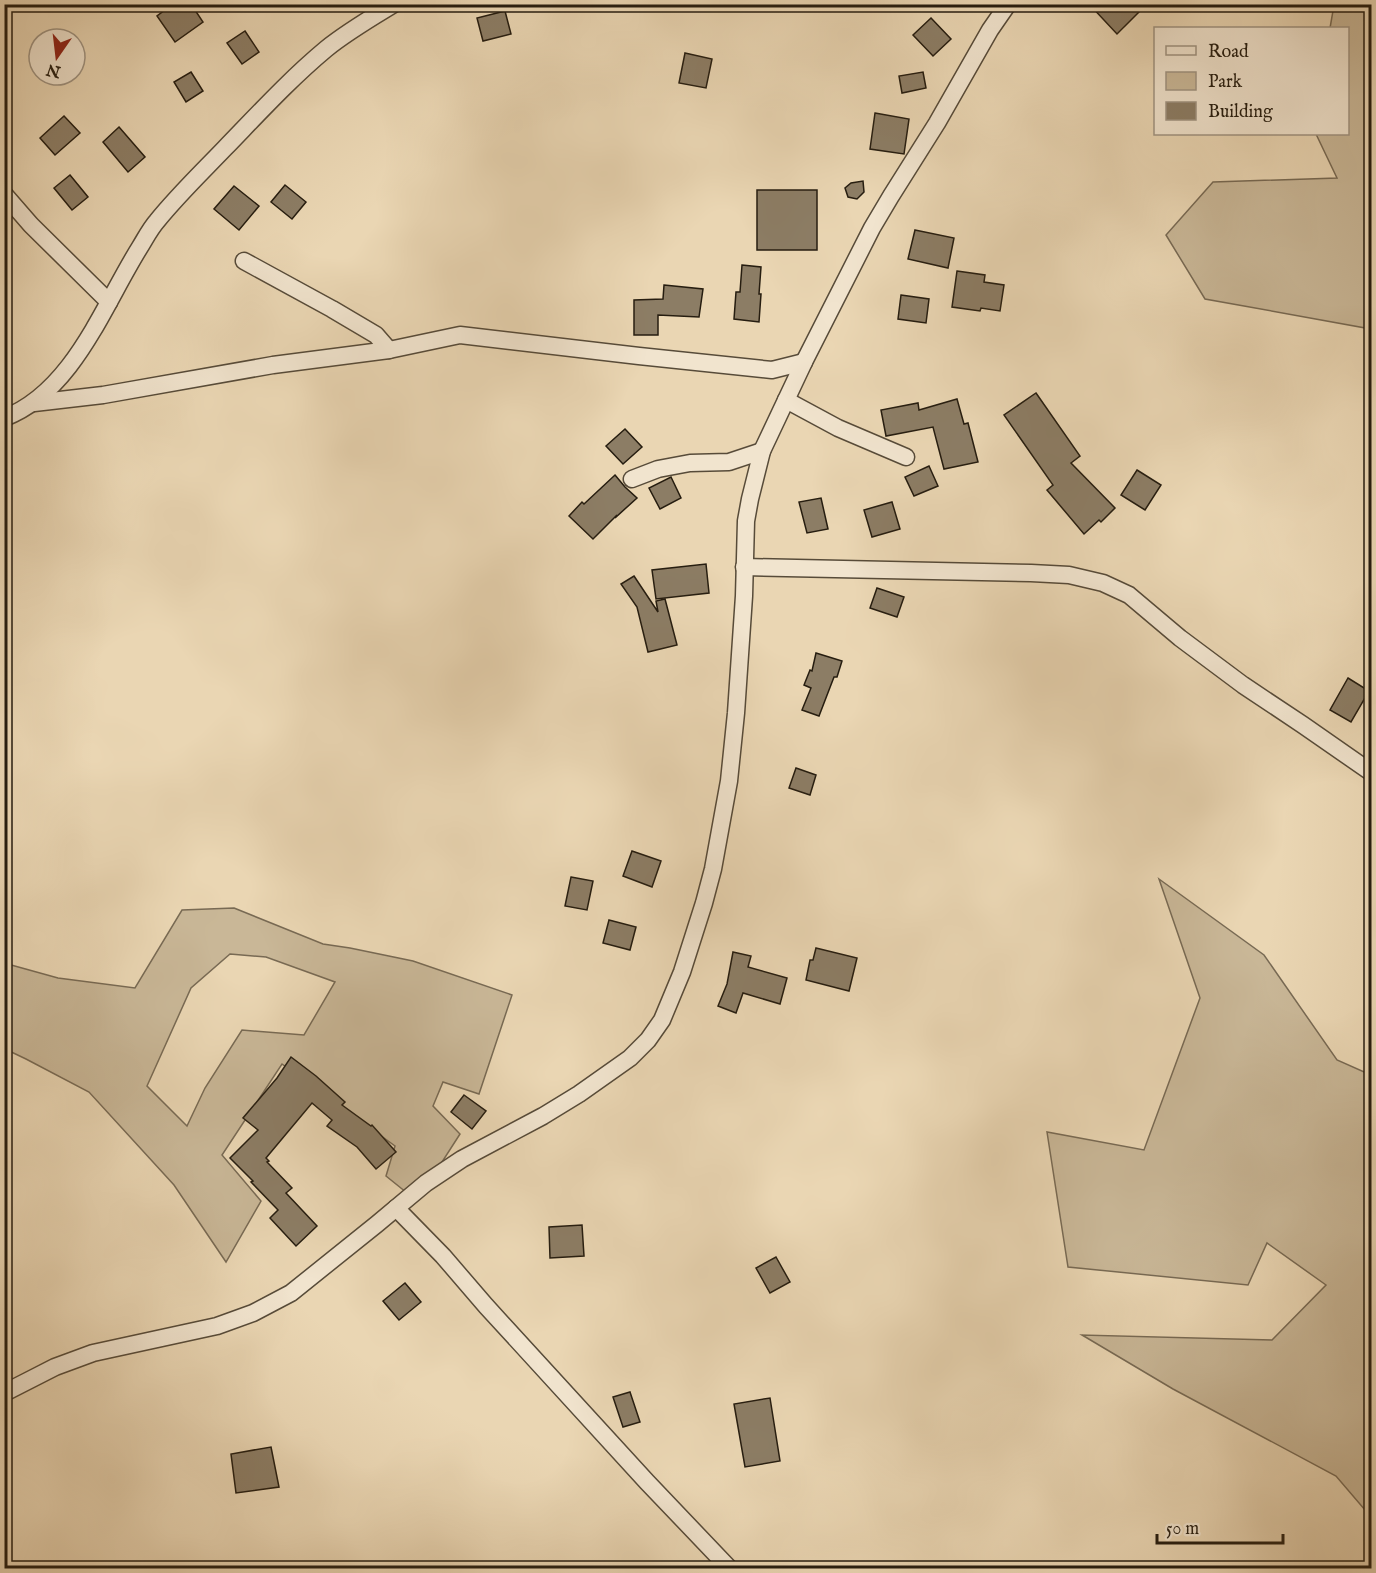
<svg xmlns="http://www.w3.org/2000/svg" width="1376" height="1573" font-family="'IM FELL English',serif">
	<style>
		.green { fill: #c9b797; stroke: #786a54; stroke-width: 1.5; fill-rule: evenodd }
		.building { fill: #8c7d65; stroke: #261d10; stroke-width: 1.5 }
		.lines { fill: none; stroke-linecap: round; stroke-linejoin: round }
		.minor-casing { stroke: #574b39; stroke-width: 19 }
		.minor { stroke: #f1e4ce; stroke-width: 16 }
	</style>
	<rect width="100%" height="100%" fill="#ead6b3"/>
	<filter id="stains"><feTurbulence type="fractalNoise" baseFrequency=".00333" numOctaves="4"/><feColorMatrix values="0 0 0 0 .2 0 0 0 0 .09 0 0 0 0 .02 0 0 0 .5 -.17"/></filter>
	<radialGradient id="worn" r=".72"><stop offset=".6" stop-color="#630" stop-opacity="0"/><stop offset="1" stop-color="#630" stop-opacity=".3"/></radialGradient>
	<g class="green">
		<path d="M 1334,5 L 1371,5 L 1371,329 L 1205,299 L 1166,235 L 1213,182 L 1337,178 L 1316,134 L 1348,134 L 1348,28 L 1330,28 Z"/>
		<path d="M 1159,879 L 1264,955 L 1337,1060 L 1371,1075 L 1371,1517 L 1336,1476 L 1173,1389 L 1082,1335 L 1272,1340 L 1326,1285 L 1267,1243 L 1248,1285 L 1068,1267 L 1047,1132 L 1144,1150 L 1200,998 Z"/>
		<path d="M 234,908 L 323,944 L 350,948 L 413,961 L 512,995 L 479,1094 L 443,1082 L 433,1106 L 460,1134 L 417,1201 L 386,1176 L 395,1146 L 282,1064 L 222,1155 L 261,1201 L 226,1262 L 174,1185 L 89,1092 L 26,1059 L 5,1049 L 4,963 L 58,978 L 135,988 L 182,910 ZM 230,954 L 266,957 L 335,982 L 304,1035 L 242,1030 L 205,1088 L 187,1126 L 147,1086 L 191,988 Z"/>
	</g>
	<g class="building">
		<path d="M 173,4 L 191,4 L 203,22 L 175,42 L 157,16 Z"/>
		<path d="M 1089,4 L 1147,4 L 1117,34 Z"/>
		<path d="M 505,11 L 511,34 L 483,41 L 477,18 Z"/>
		<path d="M 931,18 L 951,39 L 933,56 L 913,35 Z"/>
		<path d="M 245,31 L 259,52 L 242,64 L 227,43 Z"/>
		<path d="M 685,53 L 712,59 L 706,88 L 679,83 Z"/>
		<path d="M 191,72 L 203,91 L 186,102 L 174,82 Z"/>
		<path d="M 923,72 L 926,88 L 902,93 L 899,76 Z"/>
		<path d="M 875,113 L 909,119 L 904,154 L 870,149 Z"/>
		<path d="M 64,116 L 80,133 L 55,155 L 40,138 Z"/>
		<path d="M 119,127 L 145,157 L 128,172 L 103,142 Z"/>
		<path d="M 70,175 L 88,197 L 72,210 L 54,188 Z"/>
		<path d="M 863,181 L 864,192 L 857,199 L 848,197 L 845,188 L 851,183 Z"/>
		<path d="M 285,185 L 306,202 L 292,219 L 271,202 Z"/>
		<path d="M 234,186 L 259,206 L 239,230 L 214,209 Z"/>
		<rect x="757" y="190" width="60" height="60"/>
		<path d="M 915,230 L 954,238 L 948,268 L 908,259 Z"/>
		<path d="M 742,265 L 761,267 L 759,294 L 761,294 L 759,322 L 734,319 L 736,292 L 740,292 Z"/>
		<path d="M 957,271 L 985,275 L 984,282 L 1004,285 L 1000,311 L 981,308 L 980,311 L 952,307 Z"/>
		<path d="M 664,285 L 703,289 L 699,317 L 658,315 L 658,335 L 634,335 L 634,300 L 663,299 Z"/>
		<path d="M 901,295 L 929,299 L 926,323 L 898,319 Z"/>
		<path d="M 1036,393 L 1080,456 L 1071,463 L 1115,508 L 1101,522 L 1099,520 L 1084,534 L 1047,490 L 1053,485 L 1004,415 Z"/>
		<path d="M 957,399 L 964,424 L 968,423 L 978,462 L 944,469 L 933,427 L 886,436 L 881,410 L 918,403 L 919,410 Z"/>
		<path d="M 625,429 L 642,447 L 623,464 L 606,446 Z"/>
		<path d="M 929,466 L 938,486 L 914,496 L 905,477 Z"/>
		<path d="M 1137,470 L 1161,485 L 1145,510 L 1121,495 Z"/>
		<path d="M 615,475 L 625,487 L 637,498 L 616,517 L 616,516 L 593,539 L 569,516 L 582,502 L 584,504 Z"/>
		<path d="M 671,477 L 681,498 L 660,509 L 649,488 Z"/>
		<path d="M 821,498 L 828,529 L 807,533 L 799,502 Z"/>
		<path d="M 892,502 L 900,529 L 872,537 L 864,510 Z"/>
		<path d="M 706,564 L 709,593 L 656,599 L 652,570 Z"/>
		<path d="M 634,576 L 658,612 L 656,601 L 665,599 L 677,645 L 648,652 L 637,607 L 621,584 Z"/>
		<path d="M 877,588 L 904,597 L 897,617 L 870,608 Z"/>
		<path d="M 816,653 L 842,661 L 837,677 L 834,677 L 819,716 L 802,710 L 811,688 L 804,685 L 810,670 L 812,671 Z"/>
		<path d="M 1348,678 L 1369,691 L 1351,722 L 1330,710 Z"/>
		<path d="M 796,768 L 816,775 L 810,795 L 789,788 Z"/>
		<path d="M 632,851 L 661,861 L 652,887 L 623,876 Z"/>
		<path d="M 571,877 L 593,881 L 587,910 L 565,906 Z"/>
		<path d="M 609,920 L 636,927 L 630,950 L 603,943 Z"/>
		<path d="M 816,948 L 857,958 L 849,991 L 806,980 L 810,960 L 813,960 Z"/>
		<path d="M 733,952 L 751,956 L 748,967 L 787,978 L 780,1004 L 743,993 L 736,1013 L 718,1006 L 727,984 Z"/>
		<path d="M 291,1057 L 316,1076 L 345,1102 L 342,1105 L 371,1126 L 372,1125 L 396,1152 L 376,1169 L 357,1147 L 327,1126 L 332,1120 L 312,1103 L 266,1158 L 269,1161 L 267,1162 L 292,1188 L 286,1193 L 317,1226 L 296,1246 L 270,1218 L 278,1210 L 251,1182 L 253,1181 L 230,1158 L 258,1130 L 243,1118 L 277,1078 Z"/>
		<path d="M 464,1095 L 486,1111 L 472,1129 L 451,1112 Z"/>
		<path d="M 582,1225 L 584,1256 L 550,1258 L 549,1227 Z"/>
		<path d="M 776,1257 L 790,1282 L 770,1293 L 756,1268 Z"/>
		<path d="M 405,1283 L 421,1302 L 399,1320 L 383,1301 Z"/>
		<path d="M 630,1392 L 640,1422 L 623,1427 L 613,1397 Z"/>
		<path d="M 770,1398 L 780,1461 L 745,1467 L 734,1404 Z"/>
		<path d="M 271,1447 L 279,1487 L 236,1493 L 231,1454 Z"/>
	</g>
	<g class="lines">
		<g class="minor-casing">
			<g id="minor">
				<path d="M 4,194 L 31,225 L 109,302"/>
				<path d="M 244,261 L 332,309 L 376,335 L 389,350"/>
				<path d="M 786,400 L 838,428 L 906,457"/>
				<path d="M 34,403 L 103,395 L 273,365 L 389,350 L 460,335 L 639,356 L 772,370 L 804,362"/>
				<path d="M 4,418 C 73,392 103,306 140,247 C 145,239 150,229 157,221 C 178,195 202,172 225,148 C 258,114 290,79 326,49 C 347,32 371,18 394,4"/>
				<path d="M 632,479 L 658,469 L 690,463 L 729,462 L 762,451"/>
				<path d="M 744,567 L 1031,573 L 1069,575 L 1103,583 L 1129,595 L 1180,638 L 1243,685 L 1303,725 L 1372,773"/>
				<path d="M 396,1208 L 443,1256 L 486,1306 L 647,1482 L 729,1568"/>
				<path d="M 4,1393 L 55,1367 L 93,1353 L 217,1326 L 253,1313 L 291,1293 L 377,1224 L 426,1183 L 462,1159 L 543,1116 L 579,1094 L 630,1058 L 648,1040 L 662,1020 L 682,972 L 704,903 L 713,869 L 729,781 L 736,713 L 744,596 L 746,521 L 750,499 L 762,451 L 804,362 L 872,228 L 891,196 L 937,123 L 990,30 L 1008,4"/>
			</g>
		</g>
		<use href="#minor" class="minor"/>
	</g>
	<rect width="1376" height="1573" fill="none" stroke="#ead6b3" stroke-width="24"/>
	<rect x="6" y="6" width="1364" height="1561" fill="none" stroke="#261d10" stroke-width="3"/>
	<rect x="12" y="12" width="1352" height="1549" fill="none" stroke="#261d10" stroke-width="1.5"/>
	<rect x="1154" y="27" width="195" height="108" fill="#f1e4ce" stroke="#a09482" stroke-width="1.5"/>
	<rect x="1166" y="46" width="30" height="9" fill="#f1e4ce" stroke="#a09482" stroke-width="1.5"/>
	<text x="1208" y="57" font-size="18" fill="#261d10">Road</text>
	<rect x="1166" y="72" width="30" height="18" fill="#c9b797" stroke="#a09482" stroke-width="1.5"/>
	<text x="1208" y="87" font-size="18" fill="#261d10">Park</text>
	<rect x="1166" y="102" width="30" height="18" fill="#8c7d65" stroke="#a09482" stroke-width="1.5"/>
	<text x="1208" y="117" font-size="18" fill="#261d10">Building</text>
	<g transform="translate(57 57) rotate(194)"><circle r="28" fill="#f1e4ce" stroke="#a09482" stroke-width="1.5"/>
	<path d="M0-4.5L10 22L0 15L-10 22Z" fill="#8f2418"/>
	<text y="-9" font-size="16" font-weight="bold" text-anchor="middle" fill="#261d10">N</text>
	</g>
	<path d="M1157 1534v9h126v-9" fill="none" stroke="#261d10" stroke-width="3"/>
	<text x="1166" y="1534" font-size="18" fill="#261d10" stroke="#f1e4ce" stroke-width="4.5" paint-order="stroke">50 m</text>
	<rect width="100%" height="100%" filter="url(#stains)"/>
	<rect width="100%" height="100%" fill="url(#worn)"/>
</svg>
